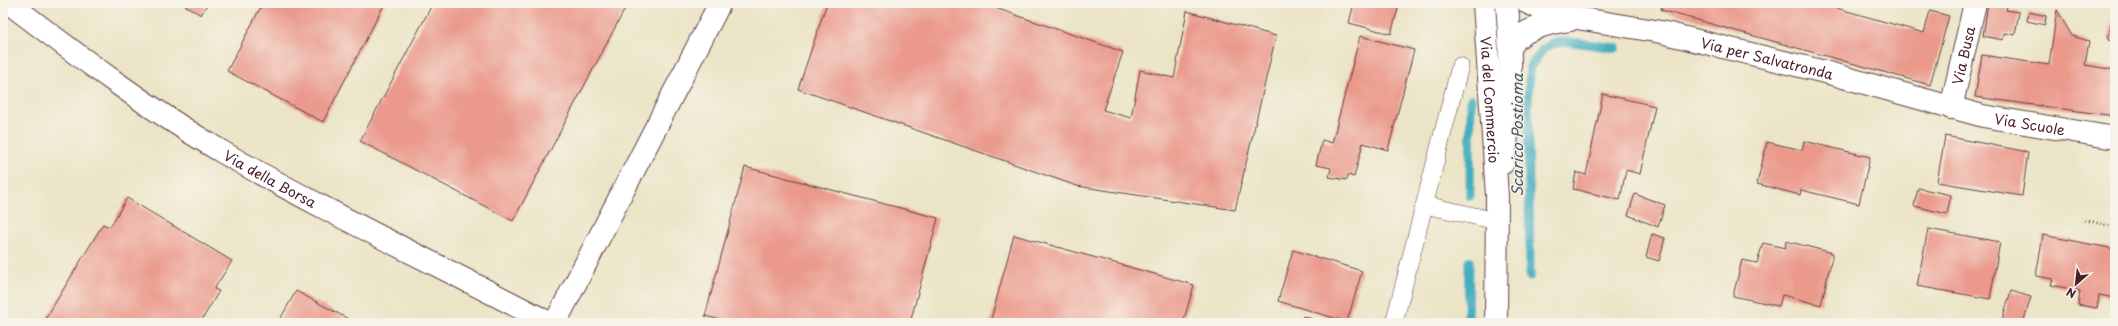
<svg xmlns="http://www.w3.org/2000/svg" width="2118" height="326" font-family="'Playpen Sans',sans-serif">
	<style>
		.lines { fill: none; stroke-linecap: round; stroke-linejoin: round }
		.stream { stroke: #42aec0; stroke-width: 9 }
		.building { fill: #ea998b }
		.service-casing { stroke: #623d42; stroke-width: 18 }
		.minor-casing { stroke: #623d42; stroke-width: 24 }
		.tertiary-casing { stroke: #623d42; stroke-width: 24 }
		.path { stroke: #623d42; stroke-width: 2.5; stroke-dasharray: 1 3; stroke-linecap: butt }
		.service { stroke: #fff; stroke-width: 17 }
		.minor { stroke: #fff; stroke-width: 22 }
		.tertiary { stroke: #fff; stroke-width: 22 }
		.labels { text-anchor: middle; dominant-baseline: central; stroke-width: 3; stroke-linejoin: round; paint-order: stroke }
		.street-label { font-size: 14px; fill: #4a1f2b; stroke: #f7f3e8 }
		.water-label { font-size: 15px; font-style: italic; fill: #475867; stroke: #f7f3e8 }
	</style>
	<rect width="100%" height="100%" fill="#f7f3e8"/>
	<filter id="ink" filterUnits="userSpaceOnUse"><feTurbulence type="fractalNoise" baseFrequency=".025" numOctaves="2"/><feDisplacementMap in="SourceGraphic" scale="8" xChannelSelector="R" yChannelSelector="G"/><feConvolveMatrix kernelMatrix="1 2 1 2 8 2 1 2 1" color-interpolation-filters="sRGB"/></filter>
	<filter id="wash" filterUnits="userSpaceOnUse"><feTurbulence type="fractalNoise" baseFrequency=".012" numOctaves="4" result="noise"/><feDisplacementMap in="SourceGraphic" scale="16" xChannelSelector="R" yChannelSelector="G"/><feGaussianBlur stdDeviation="0.9" result="paint"/><feColorMatrix in="noise" values="0 0 0 0 0 0 0 0 0 0 0 0 0 0 0 0 0 1.4 0 .05"/><feComposite in="paint" operator="in"/></filter>
	<g filter="url(#wash)">
		<rect width="100%" height="100%" fill="#ebe4c6"/>
		<g class="lines">
			<g class="stream">
				<path d="M 1470,196 L 1471,99"/>
				<path d="M 1530,276 L 1528,100 L 1530,67 L 1543,49 L 1552,44 L 1565,41 L 1616,48"/>
				<path d="M 1468,323 L 1469,261"/>
			</g>
		</g>
		<g id="blocks">
			<g class="building">
				<path d="M 181,3 L 208,3 L 201,15 Z"/>
				<path d="M 263,3 L 385,3 L 323,122 L 227,71 Z"/>
				<path d="M 433,3 L 628,3 L 513,221 L 360,141 Z"/>
				<path d="M 827,3 L 981,3 L 1123,52 L 1103,110 L 1131,118 L 1140,70 L 1174,78 L 1187,11 L 1276,36 L 1235,210 L 1077,186 L 798,89 Z"/>
				<path d="M 1354,3 L 1392,3 L 1399,5 L 1391,34 L 1349,23 Z"/>
				<path d="M 1663,3 L 1819,3 L 1924,33 L 1930,11 L 1949,16 L 1930,85 L 1661,10 Z"/>
				<path d="M 1988,3 L 2008,3 L 2006,10 L 2019,12 L 2015,35 L 2004,33 L 2003,40 L 1983,36 Z"/>
				<path d="M 2057,10 L 2072,36 L 2089,41 L 2085,65 L 2115,70 L 2115,116 L 1975,97 L 1982,55 L 2049,65 Z"/>
				<path d="M 2114,11 L 2115,11 L 2115,41 L 2108,40 Z"/>
				<path d="M 2029,12 L 2046,16 L 2045,25 L 2027,21 Z"/>
				<path d="M 1360,36 L 1414,50 L 1388,150 L 1363,143 L 1354,177 L 1348,175 L 1347,180 L 1329,177 L 1331,168 L 1316,165 L 1322,140 L 1332,143 Z"/>
				<path d="M 1603,94 L 1655,106 L 1640,174 L 1626,170 L 1620,200 L 1573,189 L 1576,172 L 1586,175 Z"/>
				<path d="M 1945,136 L 2028,152 L 2022,196 L 1937,182 Z"/>
				<path d="M 1804,141 L 1870,157 L 1859,204 L 1801,190 L 1800,195 L 1757,184 L 1767,142 L 1802,150 Z"/>
				<path d="M 745,167 L 938,218 L 910,323 L 732,323 L 705,316 Z"/>
				<path d="M 1918,188 L 1951,195 L 1947,214 L 1914,206 Z"/>
				<path d="M 1635,194 L 1665,205 L 1658,227 L 1628,215 Z"/>
				<path d="M 127,198 L 232,261 L 214,289 L 219,291 L 200,323 L 43,323 L 103,224 L 110,227 Z"/>
				<path d="M 1928,229 L 2000,242 L 1990,299 L 1917,286 Z"/>
				<path d="M 1652,234 L 1665,238 L 1659,261 L 1646,257 Z"/>
				<path d="M 1014,235 L 1194,285 L 1183,323 L 990,323 Z"/>
				<path d="M 2043,235 L 2115,249 L 2115,298 L 2099,295 L 2097,308 L 2078,305 L 2080,291 L 2051,285 L 2053,279 L 2036,276 Z"/>
				<path d="M 1786,241 L 1833,253 L 1821,305 L 1782,295 L 1779,306 L 1733,296 L 1742,260 L 1757,263 L 1763,243 L 1785,248 Z"/>
				<path d="M 1293,250 L 1362,271 L 1347,322 L 1278,301 Z"/>
				<path d="M 296,291 L 356,323 L 278,323 Z"/>
				<path d="M 2011,291 L 2031,297 L 2023,323 L 2012,323 L 2002,320 Z"/>
				<path d="M 1303,316 L 1325,323 L 1301,323 Z"/>
			</g>
		</g>
	</g>
	<g filter="url(#ink)">
		<use href="#blocks" fill-opacity="0" stroke="#623d42" stroke-width="1"/>
		<g class="lines">
			<g class="service-casing">
				<g id="service">
					<path d="M 1425,205 L 1497,221"/>
					<path d="M 1394,323 L 1460,66"/>
				</g>
			</g>
			<g class="minor-casing">
				<g id="minor">
					<path id="s1" d="M 9,3 C 78,56 149,109 224,153 C 330,214 441,266 549,323"/>
					<path id="s2" d="M 1528,3 L 1553,14 L 1661,32 L 1825,72 L 1983,116 L 2115,138"/>
					<path d="M 1510,51 C 1513,30 1553,22 1570,20"/>
					<path id="s3" d="M 1951,108 L 1975,3"/>
					<path d="M 555,323 L 720,3"/>
				</g>
			</g>
			<g class="tertiary-casing">
				<g id="tertiary">
					<path id="s4" d="M 1484,3 L 1497,196 L 1496,323"/>
					<path d="M 1503,163 C 1513,110 1511,57 1507,3"/>
				</g>
			</g>
			<path class="path" d="M 2085,220 L 2115,227"/>
			<use href="#service" class="service"/>
			<use href="#minor" class="minor"/>
			<use href="#tertiary" class="tertiary"/>
		</g>
	</g>
	<g class="labels">
		<g class="street-label">
			<text stroke="none"><textPath href="#s3" startOffset="54">Via Busa</textPath></text>
			<text stroke="none"><textPath href="#s2" startOffset="246">Via per Salvatronda</textPath></text>
			<text stroke="none"><textPath href="#s4" startOffset="97">Via del Commercio</textPath></text>
			<text stroke="none"><textPath href="#s2" startOffset="517">Via Scuole</textPath></text>
			<text stroke="none"><textPath href="#s1" startOffset="315">Via della Borsa</textPath></text>
		</g>
		<g class="water-label">
			<text transform="translate(1516 135) rotate(-90)">Scarico Postioma</text>
		</g>
	</g>
	<rect width="2118" height="326" fill="none" stroke="#f7f3e8" stroke-width="16"/>
	<g transform="translate(2076 284) rotate(208)" stroke="#f7f3e8" stroke-width="3" paint-order="stroke">
	<path d="M0-3L7 15L0 10L-7 15Z" fill="#4a1f2b"/>
	<text y="-6" font-size="11" font-weight="bold" text-anchor="middle" fill="#4a1f2b">N</text>
	</g>
</svg>
